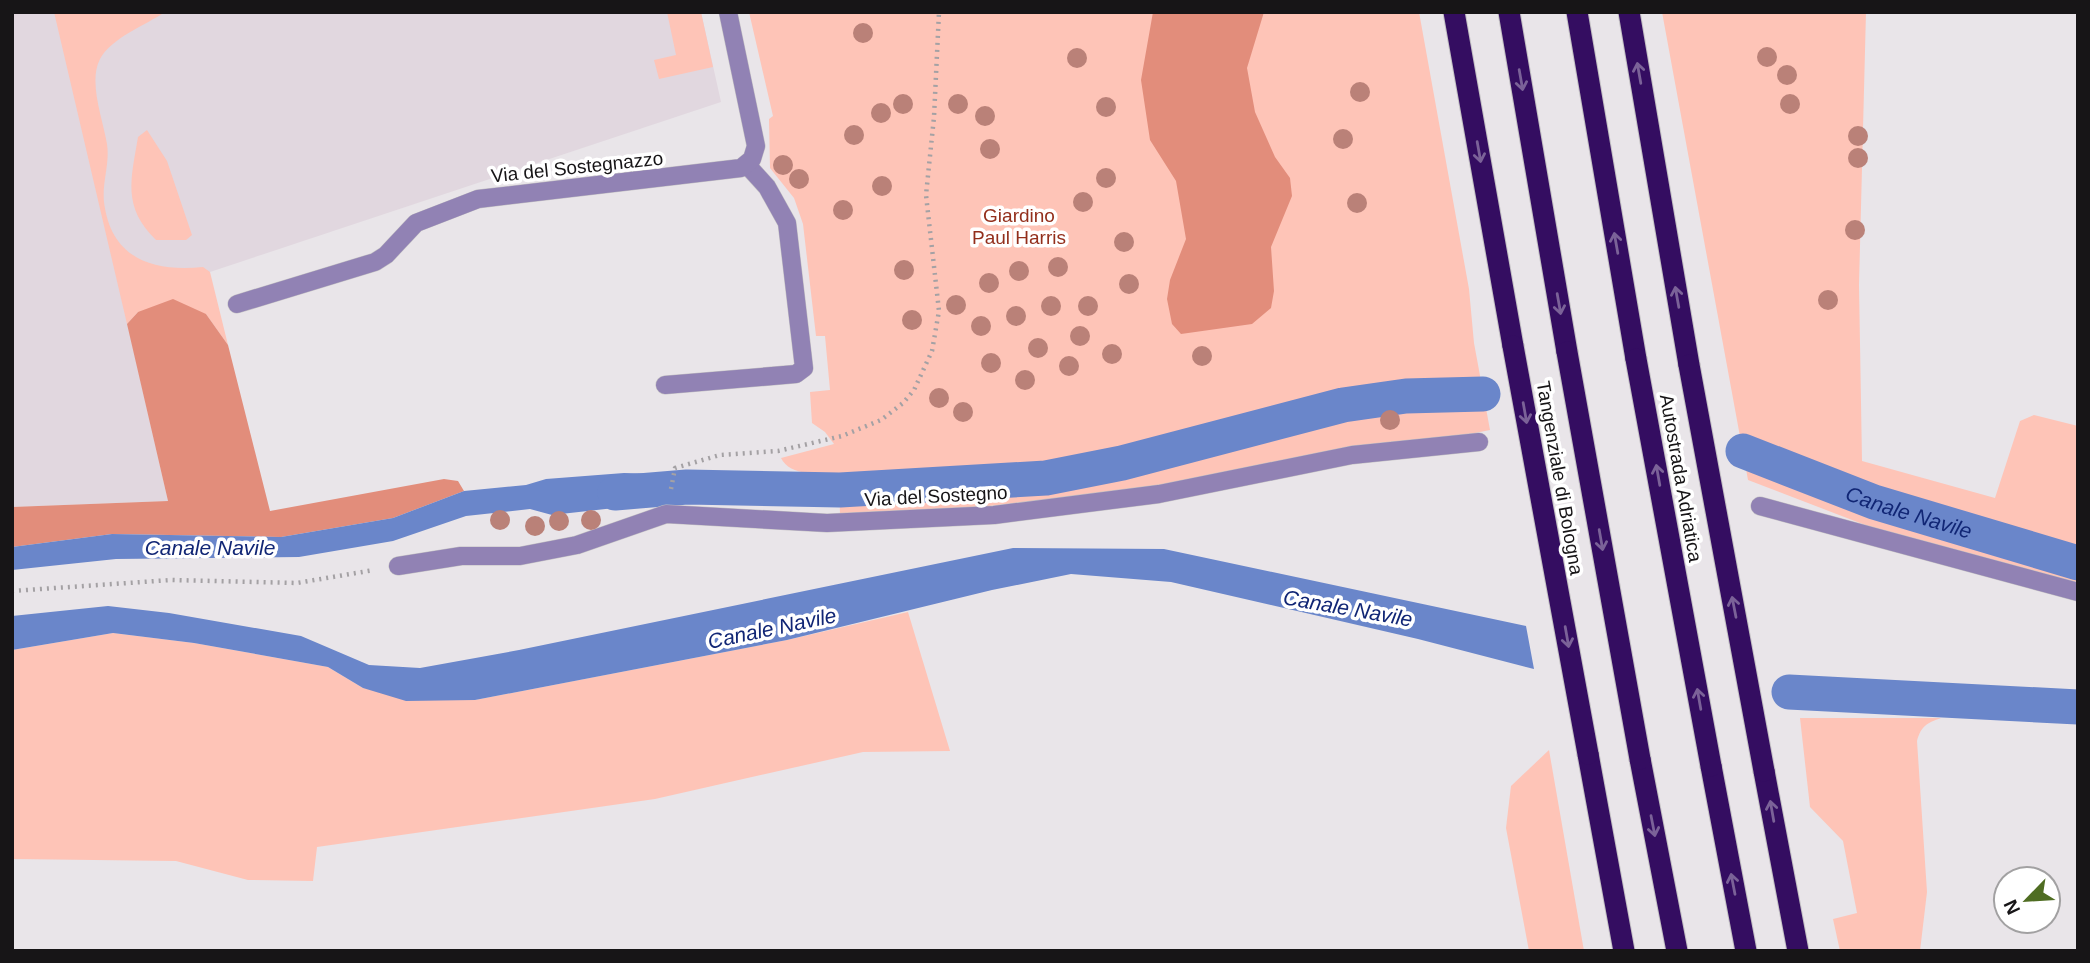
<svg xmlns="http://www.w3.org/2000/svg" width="2090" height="963" font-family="Helvetica,sans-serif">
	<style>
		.built { fill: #e1d7df }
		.green { fill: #fec4b7 }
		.forest { fill: #e28d7b }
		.water { fill: #6a86ca }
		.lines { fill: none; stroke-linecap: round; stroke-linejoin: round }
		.canal { stroke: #6a86ca; stroke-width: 35 }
		.service-casing { stroke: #c3c0c3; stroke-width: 19 }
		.minor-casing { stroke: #c3c0c3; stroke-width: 19 }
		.motorway-casing { stroke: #c3c0c3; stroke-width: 23 }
		.path { stroke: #a4a1a4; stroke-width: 4.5; stroke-dasharray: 2 5; stroke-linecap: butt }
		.service { stroke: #9182b4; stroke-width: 18 }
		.minor { stroke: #9182b4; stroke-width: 18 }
		.motorway { stroke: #340d61; stroke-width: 21 }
		.motorway-bridge-casing { stroke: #c3c0c3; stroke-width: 23; stroke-linecap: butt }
		.motorway-bridge { stroke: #340d61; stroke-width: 21 }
		.tree { fill: #ba8178 }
		.oneway { stroke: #7b6298 }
		.labels { text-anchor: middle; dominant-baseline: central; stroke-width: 7; stroke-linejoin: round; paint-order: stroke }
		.street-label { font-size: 19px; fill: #171517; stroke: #fff }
		.park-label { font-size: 19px; fill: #932f1c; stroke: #fff }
		.water-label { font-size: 21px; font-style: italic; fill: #112675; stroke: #fff }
	</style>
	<rect width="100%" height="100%" fill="#e9e5e9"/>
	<path class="built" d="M 12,12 L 701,12 L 721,102 L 210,272 L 120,291 L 168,501 L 12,507 Z"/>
	<g class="green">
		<path d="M 54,12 L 165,12 C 146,25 111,38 100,59 C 88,82 103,119 107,144 C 110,164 102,182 104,202 C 111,259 153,272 203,267 L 210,272 L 228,345 L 206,314 L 138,312 L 127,324 Z"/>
		<path d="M 667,12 L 701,12 L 713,67 L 659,79 L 654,60 L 676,55 Z"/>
		<path d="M 749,12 L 1419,12 L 1469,289 L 1474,343 L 1490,430 L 1455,437 L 1379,443 L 1134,490 L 989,506 L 840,515 L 839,475 C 821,473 790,477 781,458 L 834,444 L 825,432 L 812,423 L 810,392 L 830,390 L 825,336 L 816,336 L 803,224 L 794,198 L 770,168 L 769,119 L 773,116 Z"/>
		<path d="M 1662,12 L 1866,12 L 1859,285 L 1862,461 L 1995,498 L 2020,421 L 2034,415 L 2078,426 L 2078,584 L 1886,533 L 1748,480 Z"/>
		<path d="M 147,130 L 167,161 L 192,235 L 186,240 L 156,240 C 122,207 131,179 138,137 Z"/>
		<path d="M 908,612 L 950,751 L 863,752 L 655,799 L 317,847 L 313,881 L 248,880 L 176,861 L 12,859 L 12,650 L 113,633 L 194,643 L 328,667 L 363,688 L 475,700 L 787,640 Z"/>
		<path d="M 1800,718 L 1941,718 C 1927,723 1921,726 1917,741 L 1927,892 L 1920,951 L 1840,951 L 1833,919 L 1857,913 L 1843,841 L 1810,807 Z"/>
		<path d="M 1549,750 L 1584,951 L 1529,951 L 1506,828 L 1511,786 Z"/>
	</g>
	<g class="forest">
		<path d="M 1153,12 L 1264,12 L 1247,68 L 1255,112 L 1275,157 L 1290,178 L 1292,196 L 1271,247 L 1274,291 L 1271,308 L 1252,324 L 1181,334 L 1172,324 L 1167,299 L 1170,280 L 1186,239 L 1176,181 L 1150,140 L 1141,80 Z"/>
		<path d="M 173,299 L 206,314 L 228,345 L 270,511 L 444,479 L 458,481 L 464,491 L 393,518 L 281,537 L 112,534 L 12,547 L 12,507 L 168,501 L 127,324 L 138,312 Z"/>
	</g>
	<g class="water">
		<path d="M 624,473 L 664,474 L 659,503 L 552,515 L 530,509 L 466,516 L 393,541 L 299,557 L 116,559 L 12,570 L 12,547 L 112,534 L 281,537 L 393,518 L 464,491 L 526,485 L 546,479 Z"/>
		<path d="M 1013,548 L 1164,549 L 1526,626 L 1534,669 L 1418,639 L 1171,582 L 1071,574 L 992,590 L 787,640 L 475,700 L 406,701 L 363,688 L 328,667 L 194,643 L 113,633 L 12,650 L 12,616 L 108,606 L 169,613 L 301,636 L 369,665 L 420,668 L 519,650 Z"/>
	</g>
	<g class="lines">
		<g class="canal">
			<path id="s1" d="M 1743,451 L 1874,502 L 2078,563"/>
			<path d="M 615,493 L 687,487 L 840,490 L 1046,478 L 1122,463 L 1343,405 L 1406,396 L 1483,394"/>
			<path d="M 1789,692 L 2078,707"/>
		</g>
		<g class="service-casing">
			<g id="service">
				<path d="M 665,385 L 796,374 L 804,368 L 787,223 L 767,187 L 747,165"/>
				<path d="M 1760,506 L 2078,592"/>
				<path d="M 398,566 L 461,556 L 520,556 L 577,545 L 666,514 L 827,523 L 994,515 L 1159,494 L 1352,455 L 1479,442"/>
			</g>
		</g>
		<g class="minor-casing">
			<path id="minor" d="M 237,304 L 375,262 L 386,255 L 416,223 L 478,199 L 741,168 L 752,159 L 756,146 L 728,12"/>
		</g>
		<g class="motorway-casing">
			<g id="motorway">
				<path d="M 1454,12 L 1513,346"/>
				<path d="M 1509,12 L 1567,352"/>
				<path d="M 1577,12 L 1636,359"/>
				<path d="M 1629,12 L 1689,365"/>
				<path d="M 1588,754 L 1624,951"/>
				<path d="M 1640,759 L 1677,951"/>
				<path d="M 1711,766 L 1746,951"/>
				<path d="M 1764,771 L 1798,951"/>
			</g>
		</g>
		<g class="path">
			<path d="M 671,489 L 675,468 L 720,455 L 778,451 L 842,436 L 881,420 L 903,403 L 914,390 L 932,351 L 939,311 L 926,195 L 934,117 L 939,12"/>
			<path d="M 12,591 L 171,580 L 297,583 L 374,570"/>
		</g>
		<use href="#service" class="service"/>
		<use href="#minor" class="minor"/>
		<use href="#motorway" class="motorway"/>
		<g class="motorway-bridge-casing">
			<g id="motorway-bridge">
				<path d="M 1513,346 L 1588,754"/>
				<path d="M 1567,352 L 1640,759"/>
				<path d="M 1636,359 L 1711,766"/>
				<path d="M 1689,365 L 1764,771"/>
			</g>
		</g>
		<use href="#motorway-bridge" class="motorway-bridge"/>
	</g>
	<g class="tree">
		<circle cx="863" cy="33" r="10"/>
		<circle cx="1767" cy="57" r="10"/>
		<circle cx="1077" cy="58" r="10"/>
		<circle cx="1787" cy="75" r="10"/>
		<circle cx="1360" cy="92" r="10"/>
		<circle cx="903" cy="104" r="10"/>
		<circle cx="958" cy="104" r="10"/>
		<circle cx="1790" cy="104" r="10"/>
		<circle cx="1106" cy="107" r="10"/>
		<circle cx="881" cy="113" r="10"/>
		<circle cx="985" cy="116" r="10"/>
		<circle cx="854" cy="135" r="10"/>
		<circle cx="1858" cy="136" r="10"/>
		<circle cx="1343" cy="139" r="10"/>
		<circle cx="990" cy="149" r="10"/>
		<circle cx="1858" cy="158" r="10"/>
		<circle cx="783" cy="165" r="10"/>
		<circle cx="1106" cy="178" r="10"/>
		<circle cx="799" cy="179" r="10"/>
		<circle cx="882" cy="186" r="10"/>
		<circle cx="1083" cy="202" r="10"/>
		<circle cx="1357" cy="203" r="10"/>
		<circle cx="843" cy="210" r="10"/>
		<circle cx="1855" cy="230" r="10"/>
		<circle cx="1124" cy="242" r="10"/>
		<circle cx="1058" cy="267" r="10"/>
		<circle cx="904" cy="270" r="10"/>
		<circle cx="1019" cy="271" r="10"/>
		<circle cx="989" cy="283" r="10"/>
		<circle cx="1129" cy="284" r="10"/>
		<circle cx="1828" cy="300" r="10"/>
		<circle cx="956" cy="305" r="10"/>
		<circle cx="1051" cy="306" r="10"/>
		<circle cx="1088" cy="306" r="10"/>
		<circle cx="1016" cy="316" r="10"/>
		<circle cx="912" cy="320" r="10"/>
		<circle cx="981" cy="326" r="10"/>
		<circle cx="1080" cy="336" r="10"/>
		<circle cx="1038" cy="348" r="10"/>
		<circle cx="1112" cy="354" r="10"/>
		<circle cx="1202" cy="356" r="10"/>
		<circle cx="991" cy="363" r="10"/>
		<circle cx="1069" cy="366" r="10"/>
		<circle cx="1025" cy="380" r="10"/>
		<circle cx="939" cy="398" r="10"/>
		<circle cx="963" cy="412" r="10"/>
		<circle cx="1390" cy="420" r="10"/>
		<circle cx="500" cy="520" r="10"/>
		<circle cx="591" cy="520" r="10"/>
		<circle cx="559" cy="521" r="10"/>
		<circle cx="535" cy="526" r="10"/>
	</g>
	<defs><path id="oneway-shaft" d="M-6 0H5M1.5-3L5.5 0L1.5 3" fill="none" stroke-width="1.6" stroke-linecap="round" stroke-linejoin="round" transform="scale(1.75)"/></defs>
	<g class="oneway">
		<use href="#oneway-shaft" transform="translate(1639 73) rotate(-100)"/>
		<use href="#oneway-shaft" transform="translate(1521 80) rotate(80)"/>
		<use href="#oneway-shaft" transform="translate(1479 152) rotate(80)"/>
		<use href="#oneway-shaft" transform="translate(1616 243) rotate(-100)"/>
		<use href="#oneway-shaft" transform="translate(1677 297) rotate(-100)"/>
		<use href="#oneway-shaft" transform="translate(1559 304) rotate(80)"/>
		<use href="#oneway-shaft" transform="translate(1525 413) rotate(80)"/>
		<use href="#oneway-shaft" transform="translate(1658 475) rotate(-100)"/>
		<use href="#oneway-shaft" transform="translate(1601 540) rotate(80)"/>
		<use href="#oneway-shaft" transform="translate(1734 607) rotate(-101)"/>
		<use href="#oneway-shaft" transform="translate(1567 637) rotate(80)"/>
		<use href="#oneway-shaft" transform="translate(1699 699) rotate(-100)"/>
		<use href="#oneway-shaft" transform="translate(1772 811) rotate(-100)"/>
		<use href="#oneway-shaft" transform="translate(1653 826) rotate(79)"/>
		<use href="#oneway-shaft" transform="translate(1733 884) rotate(-101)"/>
	</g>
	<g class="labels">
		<g class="street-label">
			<text transform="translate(577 167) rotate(-6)">Via del Sostegnazzo</text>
			<text transform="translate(1560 478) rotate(80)">Tangenziale di Bologna</text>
			<text transform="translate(1681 478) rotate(80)">Autostrada Adriatica</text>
			<text transform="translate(936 496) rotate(-3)">Via del Sostegno</text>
		</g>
		<g class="park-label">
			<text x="1019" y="215">Giardino<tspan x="1019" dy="22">Paul Harris</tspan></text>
		</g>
		<g class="water-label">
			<text stroke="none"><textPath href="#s1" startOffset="177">Canale Navile</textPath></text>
			<text x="210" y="547">Canale Navile</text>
			<text transform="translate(1348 608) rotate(10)">Canale Navile</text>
			<text transform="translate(772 628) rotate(-12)">Canale Navile</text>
		</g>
	</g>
	<rect width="2090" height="963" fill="none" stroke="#171517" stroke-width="28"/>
	<g transform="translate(2027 900) rotate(245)"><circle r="33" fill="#ffffff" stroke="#a2a1a2" stroke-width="2"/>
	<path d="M0-5L12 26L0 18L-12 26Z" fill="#4f6d22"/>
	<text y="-10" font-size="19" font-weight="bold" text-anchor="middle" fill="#171517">N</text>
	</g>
</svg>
